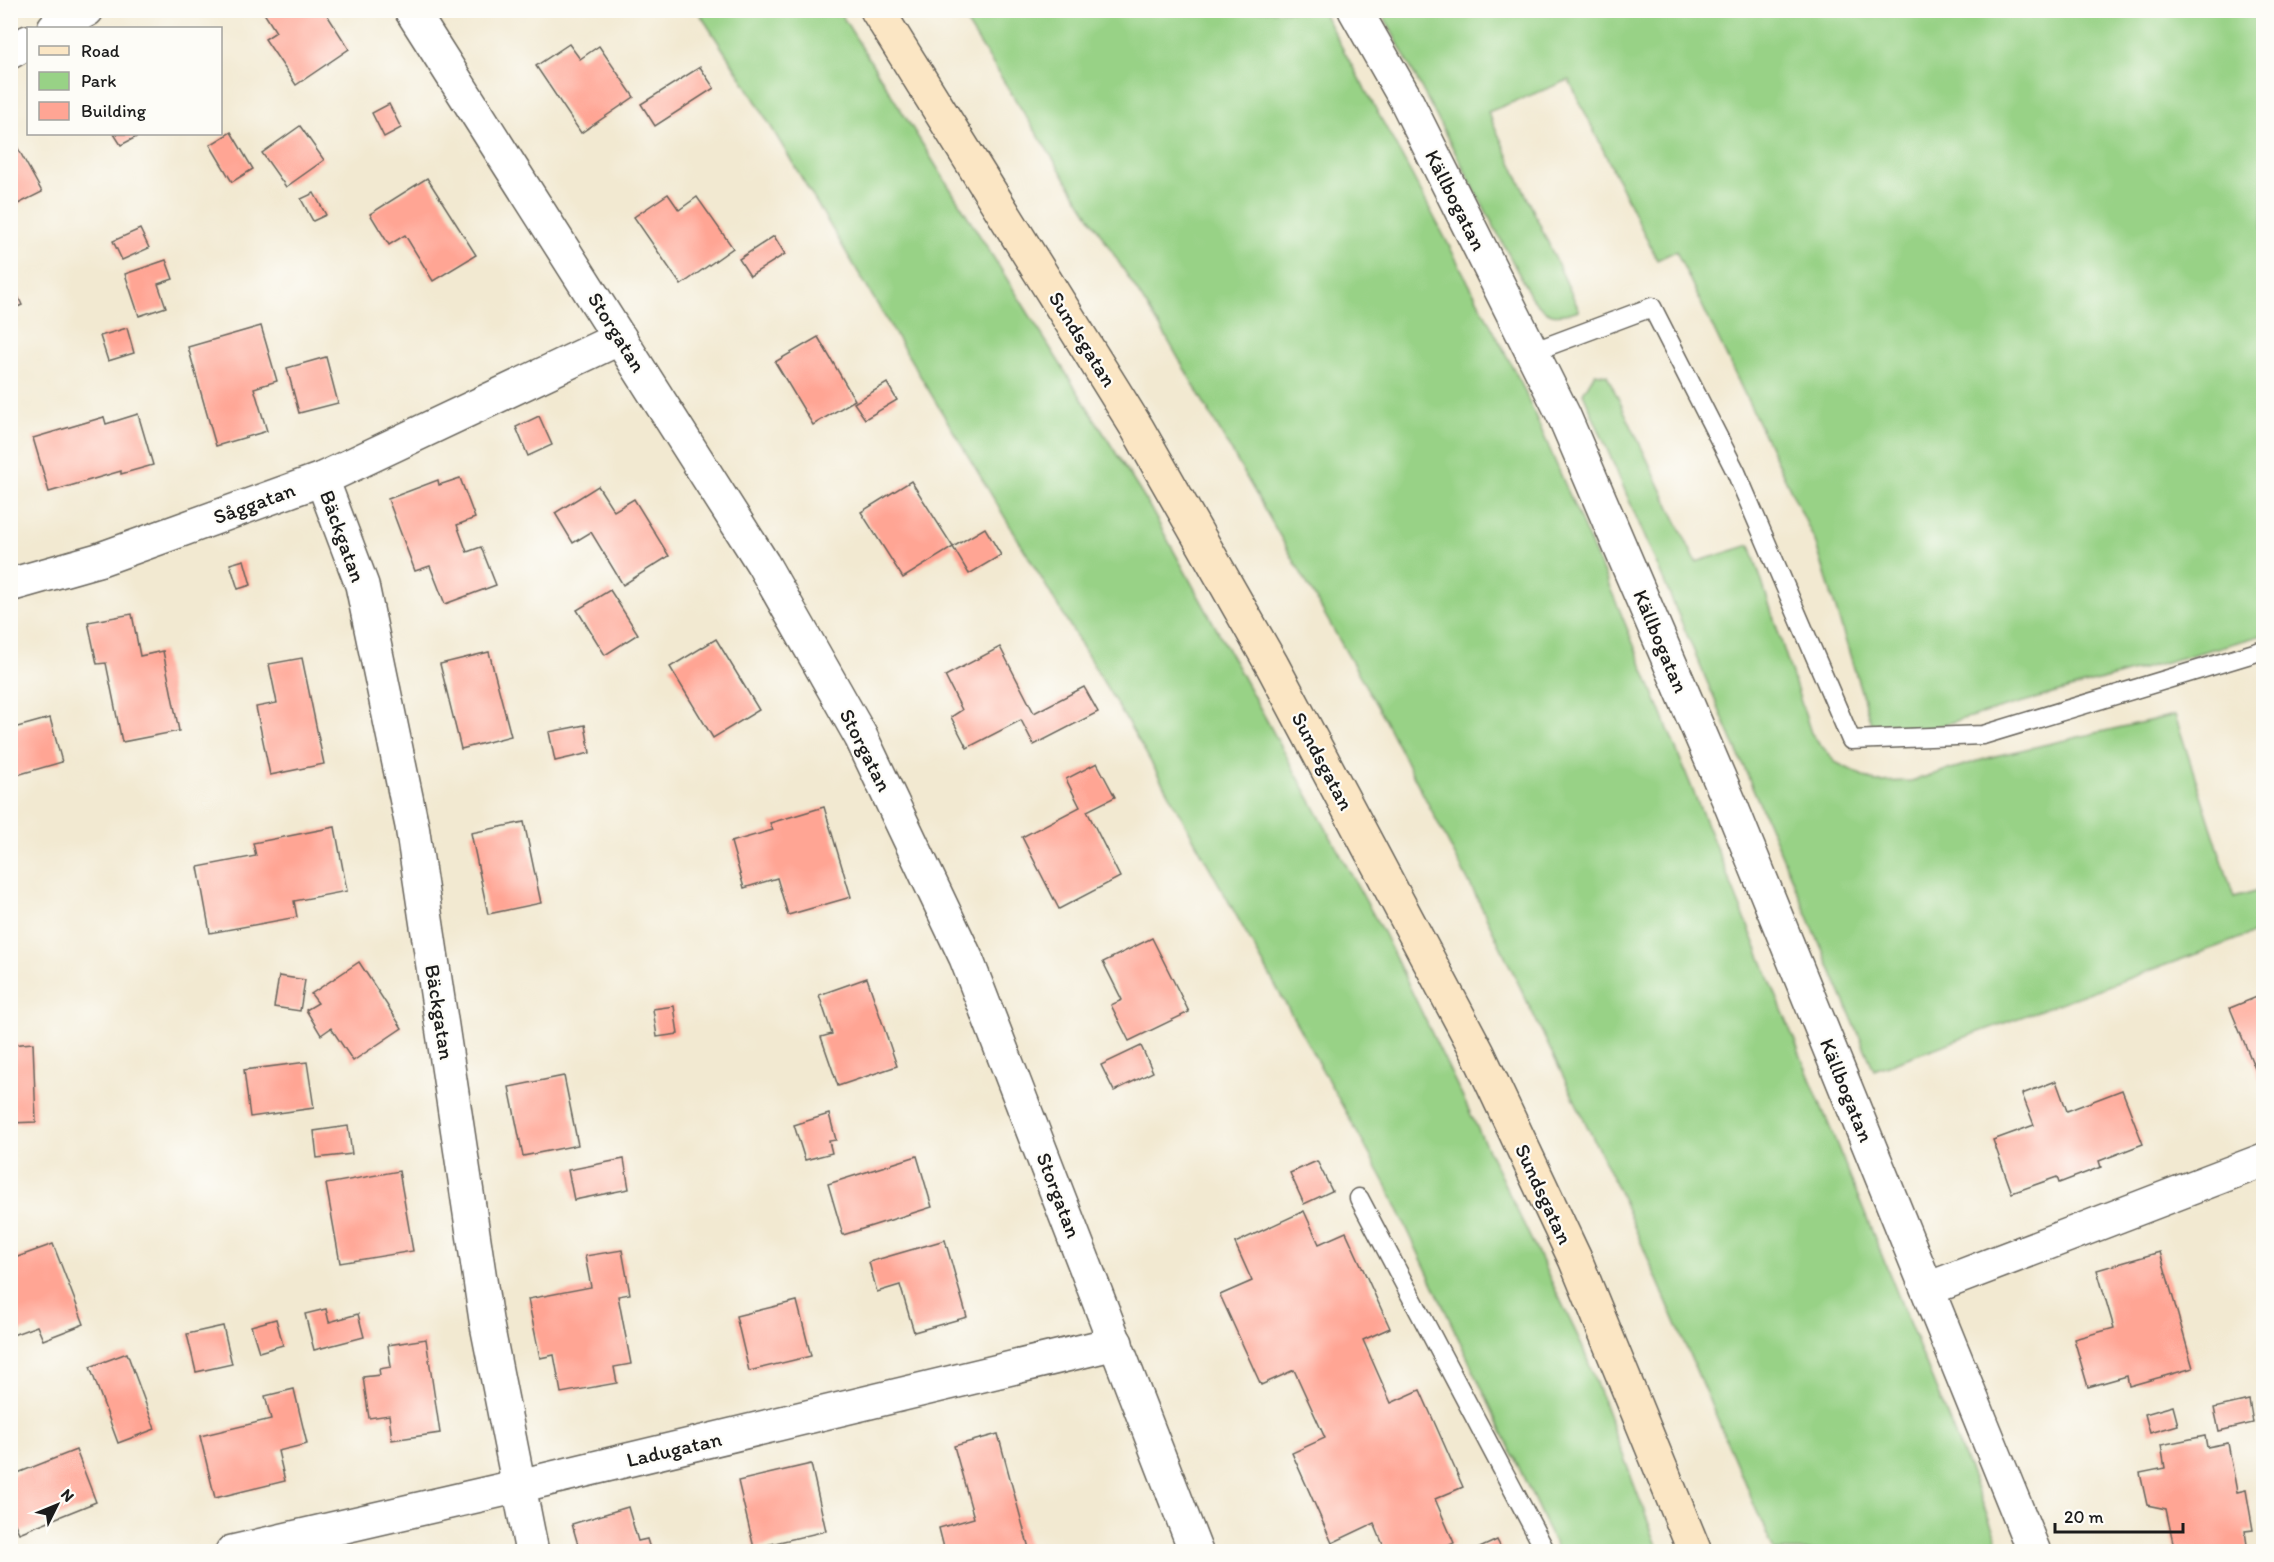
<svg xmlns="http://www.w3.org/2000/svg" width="2274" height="1562" font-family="Itim,sans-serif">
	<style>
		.green { fill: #98d286; stroke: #5a7751; stroke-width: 1.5 }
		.building { fill: #ffa594 }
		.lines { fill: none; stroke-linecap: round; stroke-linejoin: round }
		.service-casing { stroke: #67645b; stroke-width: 21 }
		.minor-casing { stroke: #67645b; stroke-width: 36 }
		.secondary-casing { stroke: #67645b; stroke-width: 36 }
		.service { stroke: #fff; stroke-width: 18 }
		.minor { stroke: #fff; stroke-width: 33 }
		.secondary { stroke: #fbe6c4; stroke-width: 33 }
		.labels { text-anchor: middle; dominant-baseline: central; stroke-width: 4.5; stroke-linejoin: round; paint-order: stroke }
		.street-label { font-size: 21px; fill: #1c1c1c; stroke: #fdfcf7 }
	</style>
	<rect width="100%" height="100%" fill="#fdfcf7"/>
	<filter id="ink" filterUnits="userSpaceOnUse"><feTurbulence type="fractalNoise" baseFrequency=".0167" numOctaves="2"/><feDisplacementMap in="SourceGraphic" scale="12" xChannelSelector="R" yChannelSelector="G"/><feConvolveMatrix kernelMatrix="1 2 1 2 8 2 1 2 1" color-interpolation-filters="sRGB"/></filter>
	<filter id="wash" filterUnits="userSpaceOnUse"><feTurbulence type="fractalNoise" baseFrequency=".008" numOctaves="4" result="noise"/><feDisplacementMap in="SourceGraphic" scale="24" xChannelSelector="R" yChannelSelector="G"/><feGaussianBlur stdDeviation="1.35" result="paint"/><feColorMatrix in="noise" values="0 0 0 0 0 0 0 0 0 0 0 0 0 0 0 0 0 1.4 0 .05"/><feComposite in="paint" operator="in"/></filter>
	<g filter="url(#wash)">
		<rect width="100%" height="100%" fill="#f2e9d1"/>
		<g class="green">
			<path d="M 698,11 L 839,11 L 1148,504 L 1384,934 L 1581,1343 L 1659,1551 L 1558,1551 L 1387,1186 L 1143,748 L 746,85 Z"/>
			<path d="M 959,11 L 1322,11 L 1412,175 L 1521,383 L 1620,611 L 2002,1551 L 1774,1551 L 1621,1196 L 1479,902 L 1381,713 L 1165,335 Z"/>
			<path d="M 1381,11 L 2263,11 L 2263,635 L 1877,743 L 1815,541 L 1676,251 L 1657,260 L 1569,80 L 1488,112 L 1579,310 C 1555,318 1547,317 1531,297 Z"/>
			<path d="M 1595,373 L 1607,375 L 1696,562 L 1750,545 L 1811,733 L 1835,762 L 1875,782 L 1911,781 L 1995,756 L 2175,715 L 2234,897 L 2263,889 L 2263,930 L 1874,1070 L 1583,393 Z"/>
		</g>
		<g id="blocks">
			<g class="building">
				<path d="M 262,10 L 324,10 L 349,49 L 296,85 L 265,39 L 276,32 Z"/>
				<path d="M 569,44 L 580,59 L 599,46 L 634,97 L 581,133 L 536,66 Z"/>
				<path d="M 700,67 L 714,88 L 655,126 L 641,104 Z"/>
				<path d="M 389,104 L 401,128 L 384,137 L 372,113 Z"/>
				<path d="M 300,126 L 324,160 L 286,187 L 262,153 Z"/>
				<path d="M 231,132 L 253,169 L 232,182 L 210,145 Z"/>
				<path d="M 10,134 L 42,192 L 10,208 Z"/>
				<path d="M 114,134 L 142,134 L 121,145 Z"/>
				<path d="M 427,178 L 476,255 L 433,281 L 405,235 L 389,245 L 370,214 Z"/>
				<path d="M 314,193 L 326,215 L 313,221 L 301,199 Z"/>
				<path d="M 668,194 L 679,210 L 697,197 L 733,248 L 681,285 L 634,217 Z"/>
				<path d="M 140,229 L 149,248 L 122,260 L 113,241 Z"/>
				<path d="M 774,236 L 785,254 L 750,276 L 739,259 Z"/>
				<path d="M 166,260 L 173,279 L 158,284 L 166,307 L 139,316 L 125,274 Z"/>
				<path d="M 12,283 L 22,305 L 10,310 L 10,284 Z"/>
				<path d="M 261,326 L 277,381 L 254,388 L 267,431 L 216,446 L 188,347 Z"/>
				<path d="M 127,328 L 134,353 L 108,361 L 100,336 Z"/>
				<path d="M 818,337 L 855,400 L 813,425 L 775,362 Z"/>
				<path d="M 326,357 L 338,403 L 299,413 L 287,368 Z"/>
				<path d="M 887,383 L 897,400 L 865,419 L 854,403 Z"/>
				<path d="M 138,414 L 153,465 L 121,474 L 121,471 L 49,492 L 33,438 L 104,417 L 106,424 Z"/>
				<path d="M 539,416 L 552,445 L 528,456 L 516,427 Z"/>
				<path d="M 460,478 L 475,518 L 457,525 L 467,552 L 481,547 L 496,585 L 445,604 L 430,566 L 415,571 L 388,499 L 438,480 L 439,485 Z"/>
				<path d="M 911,481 L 953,547 L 985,528 L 1001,555 L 969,574 L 953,547 L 903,578 L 861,512 Z"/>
				<path d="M 598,486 L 614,511 L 634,499 L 669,556 L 623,585 L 591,532 L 573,543 L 555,513 Z"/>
				<path d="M 244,560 L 251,585 L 238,589 L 230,564 Z"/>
				<path d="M 610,590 L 638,634 L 605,655 L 577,610 Z"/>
				<path d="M 132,614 L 140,656 L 163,651 L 179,731 L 122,742 L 106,663 L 97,664 L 88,622 Z"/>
				<path d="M 716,639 L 759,710 L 713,738 L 670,667 Z"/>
				<path d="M 1000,647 L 1034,713 L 1084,687 L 1098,712 L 1034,745 L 1021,720 L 967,748 L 951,717 L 962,710 L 945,676 Z"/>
				<path d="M 489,652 L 511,736 L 461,749 L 440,664 Z"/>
				<path d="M 302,658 L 324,764 L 270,775 L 256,707 L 277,703 L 269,664 Z"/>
				<path d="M 50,718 L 62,762 L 10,777 L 10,729 Z"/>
				<path d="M 585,725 L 590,753 L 555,761 L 549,732 Z"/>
				<path d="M 1097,763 L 1115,797 L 1087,811 L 1120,877 L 1059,909 L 1022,837 L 1080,807 L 1066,779 Z"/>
				<path d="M 824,807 L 851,897 L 788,915 L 777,878 L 744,888 L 731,842 L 773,830 L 770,823 Z"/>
				<path d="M 524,822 L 541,903 L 488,914 L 471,833 Z"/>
				<path d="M 335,827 L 347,891 L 294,901 L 297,917 L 210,933 L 198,867 L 256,856 L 253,843 Z"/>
				<path d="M 1152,938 L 1189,1012 L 1129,1041 L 1111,1005 L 1122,1000 L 1103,962 Z"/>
				<path d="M 359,962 L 402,1028 L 353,1061 L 331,1028 L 321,1035 L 306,1010 L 318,1003 L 311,994 Z"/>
				<path d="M 279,976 L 305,980 L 300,1011 L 274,1007 Z"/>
				<path d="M 867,978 L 897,1066 L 838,1086 L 821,1037 L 832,1034 L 819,995 Z"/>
				<path d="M 2264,994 L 2264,1088 L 2263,1088 L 2230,1008 Z"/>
				<path d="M 674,1006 L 678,1034 L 657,1037 L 653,1009 Z"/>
				<path d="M 33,1043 L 36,1122 L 10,1123 L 10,1045 Z"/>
				<path d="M 1141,1046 L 1153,1072 L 1114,1091 L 1101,1065 Z"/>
				<path d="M 307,1062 L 314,1108 L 250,1117 L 244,1070 Z"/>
				<path d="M 564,1076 L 578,1145 L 523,1156 L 509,1087 Z"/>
				<path d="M 2056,1081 L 2067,1111 L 2122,1090 L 2143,1144 L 2099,1161 L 2101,1167 L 2059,1183 L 2057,1177 L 2012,1193 L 1993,1140 L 2034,1125 L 2022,1094 Z"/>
				<path d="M 829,1114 L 836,1140 L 829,1141 L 832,1153 L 805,1160 L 794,1125 Z"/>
				<path d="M 348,1126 L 352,1154 L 317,1158 L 314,1131 Z"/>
				<path d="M 917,1156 L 932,1207 L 843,1235 L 828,1184 Z"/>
				<path d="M 624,1159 L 629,1189 L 574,1200 L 568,1170 Z"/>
				<path d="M 1317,1161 L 1332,1191 L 1304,1204 L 1290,1173 Z"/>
				<path d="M 399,1171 L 413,1251 L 340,1263 L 326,1184 Z"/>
				<path d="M 1304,1211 L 1319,1244 L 1346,1232 L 1390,1328 L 1363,1340 L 1391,1403 L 1420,1390 L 1463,1487 L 1435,1499 L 1454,1543 L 1435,1552 L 1386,1552 L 1374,1523 L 1332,1543 L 1292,1453 L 1325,1438 L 1294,1370 L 1261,1385 L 1220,1295 L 1252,1281 L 1235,1243 Z"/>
				<path d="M 945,1240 L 967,1317 L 914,1332 L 900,1285 L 877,1292 L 869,1262 Z"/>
				<path d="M 53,1244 L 84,1324 L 43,1340 L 37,1326 L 10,1336 L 10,1271 L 15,1269 L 12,1259 Z"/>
				<path d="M 622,1250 L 630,1294 L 618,1296 L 631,1364 L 614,1367 L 617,1383 L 561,1393 L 554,1355 L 540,1358 L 528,1299 L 591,1287 L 585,1256 Z"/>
				<path d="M 2160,1252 L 2193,1368 L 2129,1386 L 2127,1376 L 2088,1387 L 2074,1339 L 2114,1328 L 2097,1270 Z"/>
				<path d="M 797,1301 L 811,1356 L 749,1371 L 736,1316 Z"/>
				<path d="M 326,1309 L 329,1322 L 358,1314 L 364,1337 L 314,1350 L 305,1314 Z"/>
				<path d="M 276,1319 L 283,1345 L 259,1352 L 251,1326 Z"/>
				<path d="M 223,1326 L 232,1364 L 196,1372 L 187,1334 Z"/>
				<path d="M 426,1339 L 440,1433 L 392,1440 L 389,1415 L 369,1418 L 363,1377 L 380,1375 L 379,1369 L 391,1367 L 388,1345 Z"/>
				<path d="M 127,1353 L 155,1429 L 118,1443 L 90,1367 Z"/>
				<path d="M 294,1389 L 307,1444 L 278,1451 L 285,1481 L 215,1498 L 200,1436 L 271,1419 L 265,1396 Z"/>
				<path d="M 2249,1400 L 2253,1423 L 2219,1431 L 2214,1408 Z"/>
				<path d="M 2173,1406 L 2178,1425 L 2150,1433 L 2145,1414 Z"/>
				<path d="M 998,1434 L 1030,1552 L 945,1552 L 939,1528 L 974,1518 L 954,1446 Z"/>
				<path d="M 2205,1436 L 2207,1447 L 2228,1443 L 2237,1492 L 2246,1490 L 2253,1530 L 2245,1531 L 2248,1552 L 2175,1552 L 2166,1509 L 2147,1505 L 2140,1473 L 2165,1468 L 2161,1445 Z"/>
				<path d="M 76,1450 L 96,1502 L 19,1533 L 10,1513 L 10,1476 Z"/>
				<path d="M 811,1464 L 826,1531 L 754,1548 L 738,1481 Z"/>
				<path d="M 628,1507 L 638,1541 L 647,1539 L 651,1552 L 580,1552 L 572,1524 Z"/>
				<path d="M 1497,1540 L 1503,1552 L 1471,1552 Z"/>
			</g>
		</g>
	</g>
	<g filter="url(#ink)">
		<use href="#blocks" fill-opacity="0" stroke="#67645b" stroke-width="1.5"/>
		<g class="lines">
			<g class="service-casing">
				<g id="service">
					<path d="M 1532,352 L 1652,307 L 1736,472 L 1851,740 L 1983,735 L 2264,650"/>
					<path d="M 1359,1198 L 1546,1552"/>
				</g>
			</g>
			<g class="minor-casing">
				<g id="minor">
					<path d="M 411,10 L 763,564 L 861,737 L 966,958 L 1196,1552"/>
					<path d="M 1355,10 L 1405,98 L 1564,416 L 1732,808 L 2034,1552"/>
					<path d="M 54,28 L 87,10"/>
					<path d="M 10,52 L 28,42"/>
					<path d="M 322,479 L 362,585 L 412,826 L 486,1320 L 532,1552"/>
					<path d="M 10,585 L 98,560 L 322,479 L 620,338"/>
					<path d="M 1928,1289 L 2264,1160"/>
					<path d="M 232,1552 L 519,1486 L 1116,1343"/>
				</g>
			</g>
			<g class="secondary-casing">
				<path id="secondary" d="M 877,10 L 1137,428 L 1272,665 L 1478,1053 L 1575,1259 L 1695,1552"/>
			</g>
			<use href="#service" class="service"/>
			<use href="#minor" class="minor"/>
			<use href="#secondary" class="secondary"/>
		</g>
	</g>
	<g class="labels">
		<g class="street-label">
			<text transform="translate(1456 200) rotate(63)">Källbogatan</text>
			<text transform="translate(617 332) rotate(58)">Storgatan</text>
			<text transform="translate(1083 339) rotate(58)">Sundsgatan</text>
			<text transform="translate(254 503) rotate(-20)">Såggatan</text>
			<text transform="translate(343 536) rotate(70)">Bäckgatan</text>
			<text transform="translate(1661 641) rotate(67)">Källbogatan</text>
			<text transform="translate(866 750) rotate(63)">Storgatan</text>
			<text transform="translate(1323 761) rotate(62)">Sundsgatan</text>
			<text transform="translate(440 1012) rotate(81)">Bäckgatan</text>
			<text transform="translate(1847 1090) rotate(68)">Källbogatan</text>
			<text transform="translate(1544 1194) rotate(65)">Sundsgatan</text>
			<text transform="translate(1059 1195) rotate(69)">Storgatan</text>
			<text transform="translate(674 1449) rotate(-13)">Ladugatan</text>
		</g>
	</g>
	<rect width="2274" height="1562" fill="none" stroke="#fdfcf7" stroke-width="36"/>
	<rect x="27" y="27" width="195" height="108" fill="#fdfcf7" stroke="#a3a29f" stroke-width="1.5"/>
	<rect x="39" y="46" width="30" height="9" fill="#fbe6c4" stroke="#a3a29f" stroke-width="1.5"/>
	<text x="81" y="57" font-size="18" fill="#1c1c1c">Road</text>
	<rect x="39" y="72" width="30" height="18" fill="#98d286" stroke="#a3a29f" stroke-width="1.5"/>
	<text x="81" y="87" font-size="18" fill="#1c1c1c">Park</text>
	<rect x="39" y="102" width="30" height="18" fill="#ffa594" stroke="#a3a29f" stroke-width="1.5"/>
	<text x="81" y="117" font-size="18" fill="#1c1c1c">Building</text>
	<g transform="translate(57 1505) rotate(47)" stroke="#fdfcf7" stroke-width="4.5" paint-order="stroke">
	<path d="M0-4.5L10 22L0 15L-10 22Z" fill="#1c1c1c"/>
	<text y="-9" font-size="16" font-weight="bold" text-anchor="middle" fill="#1c1c1c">N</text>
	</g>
	<path d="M2055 1523v9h128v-9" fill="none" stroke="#1c1c1c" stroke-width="3"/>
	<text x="2064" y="1523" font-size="18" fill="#1c1c1c" stroke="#fdfcf7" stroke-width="4.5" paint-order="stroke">20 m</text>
</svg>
